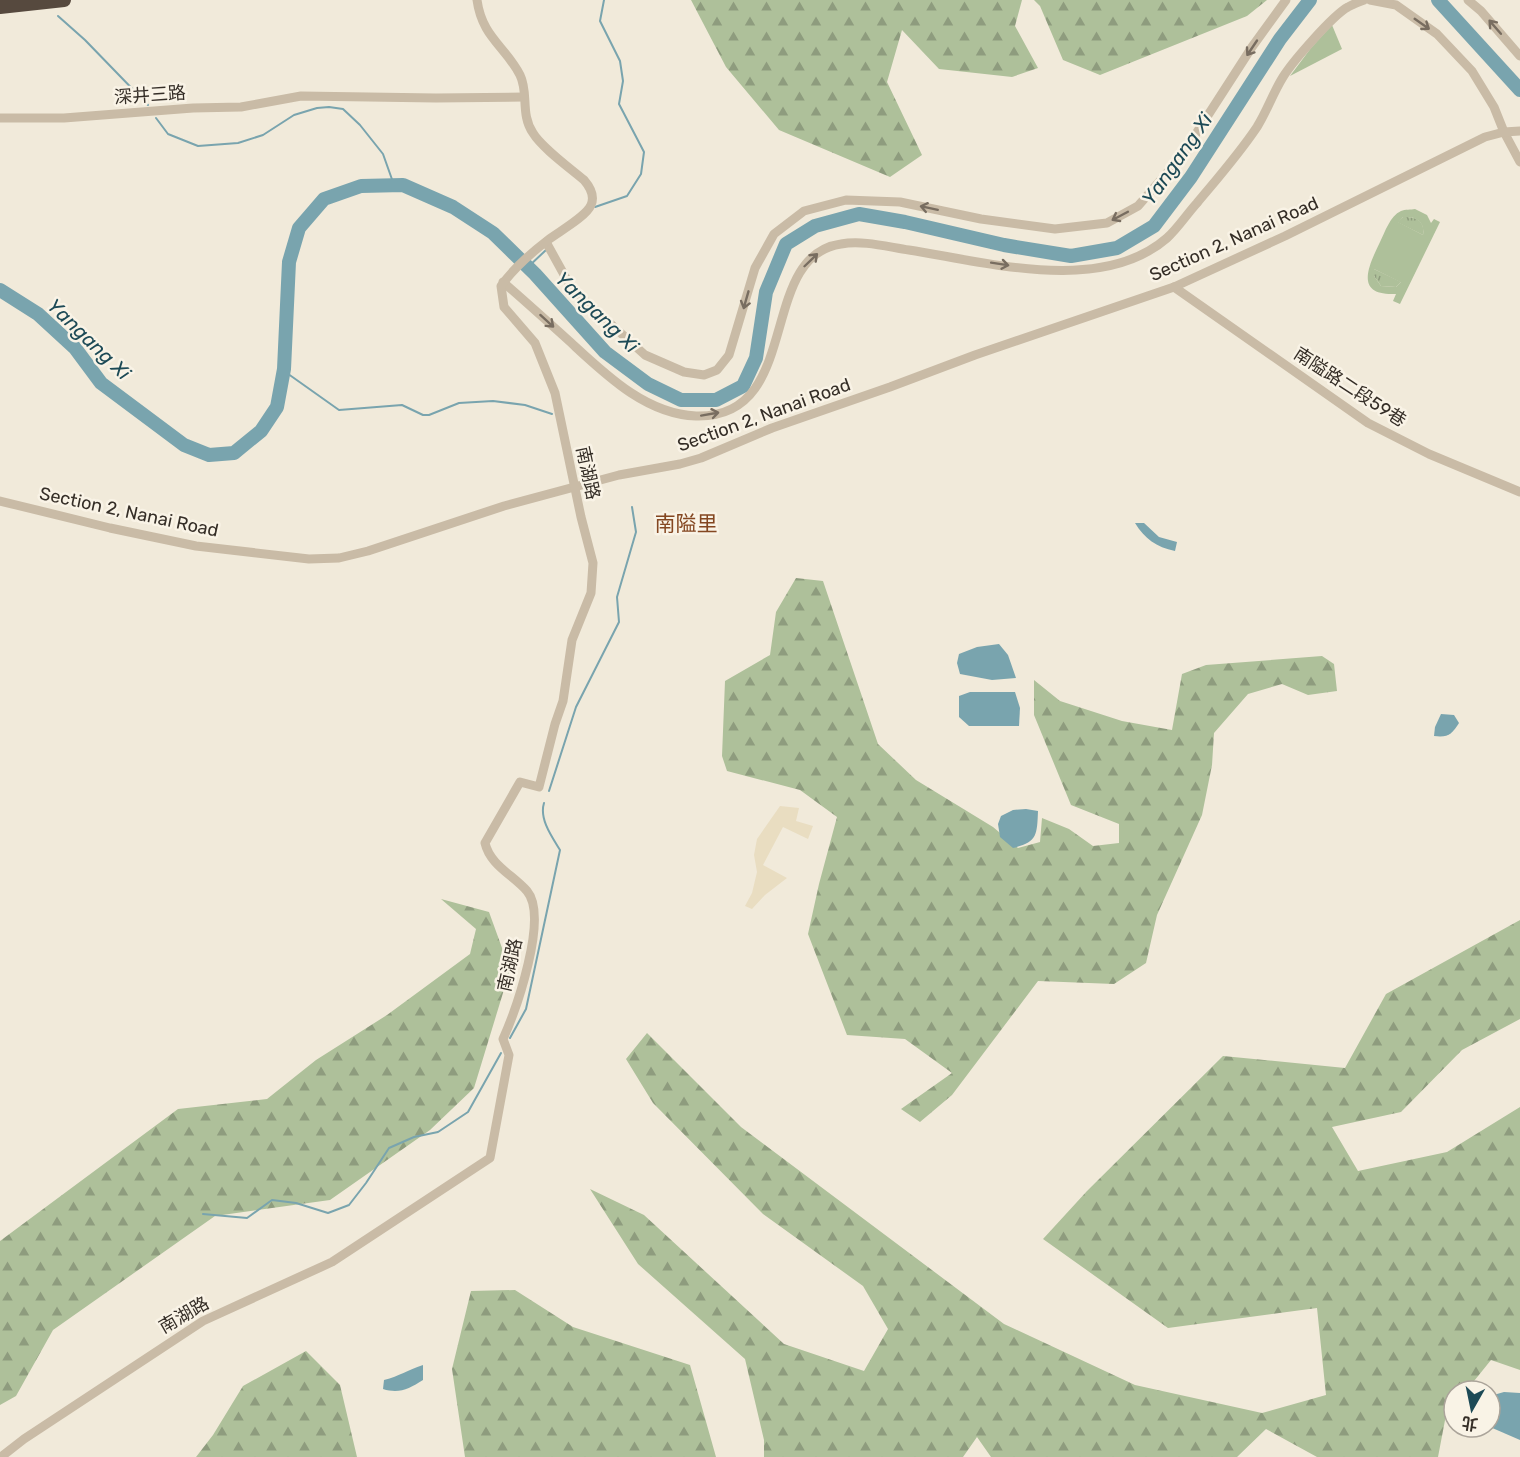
<svg xmlns="http://www.w3.org/2000/svg" width="1520" height="1457" font-family="Rubik,'Noto Sans TC',sans-serif">
	<style>
		.grass { fill: url(#grass-tufts) }
		.forest { fill: url(#forest-firs) }
		.park { fill: #aec09a; fill-rule: evenodd }
		.plaza { fill: #e9ddc1 }
		.water { fill: #79a4ae }
		.lines { fill: none; stroke-linecap: round; stroke-linejoin: round }
		.stream { stroke: #79a4ae; stroke-width: 2 }
		.river { stroke: #79a4ae; stroke-width: 14 }
		.minor { stroke: #c9bba6; stroke-width: 9 }
		.highway { stroke: #56493e; stroke-width: 14 }
		.oneway { stroke: #786d60 }
		.labels { text-anchor: middle; dominant-baseline: central; stroke-width: 5; stroke-linejoin: round; paint-order: stroke }
		.street-label { font-size: 18px; fill: #352e27; stroke: #f9f3e6 }
		.water-label { font-size: 20px; font-style: italic; fill: #1d4a56; stroke: #f9f3e6 }
		.quarter-label { font-size: 21px; fill: #844721; stroke: #f9f3e6 }
	</style>
	<defs>
		<pattern id="grass-tufts" width="24" height="20" patternUnits="userSpaceOnUse" patternTransform="scale(1.5)"><rect width="24" height="20" fill="#aec09a"/><path d="M3 7l-1-3M5 7V3M7 7l1-3M15 17l-1-3M17 17v-4M19 17l1-3" fill="none" stroke="#8e9c7e"/></pattern>
		<pattern id="forest-firs" width="22" height="20" patternUnits="userSpaceOnUse" patternTransform="scale(1.5)"><rect width="22" height="20" fill="#aec09a"/><path d="M5 1l3.5 6h-7zM16 11l3.5 6h-7z" fill="#8e9c7e"/></pattern>
	</defs>
	<rect width="100%" height="100%" fill="#f1eada"/>
	<g class="grass">
		<path d="M 1403,217 C 1417,216 1425,221 1423,235 L 1397,222 Z"/>
		<path d="M 1374,269 L 1401,282 L 1396,287 L 1381,286 L 1374,276 Z"/>
	</g>
	<g class="forest">
		<path d="M 691,0 L 1022,0 L 1015,26 L 1038,68 L 1012,77 L 939,69 L 902,30 L 887,82 L 922,155 L 890,177 L 779,130 L 726,67 Z"/>
		<path d="M 1034,0 L 1267,0 L 1247,16 L 1100,75 L 1063,60 L 1040,6 Z"/>
		<path d="M 796,578 L 823,581 L 878,744 L 916,780 L 993,827 L 1018,848 L 1040,842 L 1042,818 L 1069,829 L 1093,846 L 1119,843 L 1119,824 L 1071,805 L 1034,715 L 1034,680 L 1060,701 L 1122,721 L 1172,730 L 1182,674 L 1206,665 L 1322,656 L 1334,664 L 1337,691 L 1308,695 L 1282,684 L 1248,694 L 1214,733 L 1212,765 L 1202,815 L 1157,915 L 1146,963 L 1114,984 L 1038,981 L 952,1095 L 920,1122 L 901,1109 L 952,1073 L 905,1039 L 847,1035 L 808,934 L 819,884 L 837,817 L 800,790 L 727,771 L 722,756 L 725,681 L 770,655 L 776,612 Z"/>
		<path d="M 441,899 L 489,912 L 510,970 L 474,1088 L 430,1130 L 330,1200 L 215,1216 L 53,1330 L 16,1396 L 0,1405 L 0,1241 L 178,1109 L 267,1099 L 316,1060 L 387,1015 L 470,954 L 476,929 Z"/>
		<path d="M 1520,920 L 1520,1019 L 1462,1050 L 1401,1112 L 1332,1127 L 1358,1171 L 1447,1152 L 1520,1107 L 1520,1370 L 1491,1360 L 1466,1391 L 1454,1391 L 1454,1405 L 1446,1415 L 1438,1457 L 1317,1457 L 1266,1429 L 1237,1457 L 991,1457 L 977,1437 L 963,1457 L 764,1457 L 764,1440 L 745,1359 L 638,1264 L 590,1189 L 644,1215 L 784,1344 L 864,1371 L 888,1329 L 863,1286 L 763,1214 L 653,1103 L 626,1059 L 647,1033 L 741,1127 L 1004,1324 L 1135,1385 L 1262,1413 L 1326,1395 L 1317,1308 L 1168,1328 L 1043,1239 L 1087,1191 L 1223,1056 L 1345,1068 L 1386,994 Z"/>
		<path d="M 515,1290 L 573,1327 L 690,1365 L 716,1457 L 465,1457 L 452,1369 L 471,1291 Z"/>
		<path d="M 306,1351 L 340,1385 L 357,1457 L 196,1457 L 213,1435 L 243,1386 Z"/>
	</g>
	<g class="park">
		<path d="M 1332,25 L 1342,49 L 1290,76 L 1311,48 Z"/>
		<path d="M 1415,209 L 1427,215 L 1431,223 L 1434,219 L 1440,222 L 1400,304 L 1393,301 L 1396,294 C 1354,296 1368,267 1380,242 C 1385,232 1390,216 1401,211 C 1405,209 1411,210 1415,209 ZM 1403,217 C 1416,216 1425,221 1423,235 L 1398,222 ZM 1374,269 L 1400,282 L 1401,282 L 1396,287 L 1381,286 L 1374,276 Z"/>
	</g>
	<path class="plaza" d="M 780,806 L 799,808 L 796,821 L 813,826 L 808,839 L 783,827 L 763,865 L 787,878 L 765,895 L 752,909 L 745,906 L 752,893 L 757,872 L 754,855 L 757,839 Z"/>
	<g class="water">
		<path d="M 1135,523 L 1144,523 L 1159,537 L 1177,542 L 1175,551 C 1156,547 1145,539 1135,523 Z"/>
		<path d="M 999,644 L 1008,655 L 1016,678 L 992,680 L 960,674 L 957,663 L 959,654 L 977,647 Z"/>
		<path d="M 970,692 L 1015,692 L 1020,708 L 1019,726 L 969,726 L 959,717 L 959,696 Z"/>
		<path d="M 1441,714 L 1454,715 L 1459,723 C 1452,734 1448,738 1434,736 L 1435,727 Z"/>
		<path d="M 1026,809 L 1038,811 C 1037,836 1037,842 1013,848 L 1000,837 L 998,824 L 1001,816 L 1013,810 Z"/>
		<path d="M 423,1365 L 423,1380 C 409,1389 399,1394 383,1389 L 384,1380 C 400,1376 407,1370 423,1365 Z"/>
		<path d="M 1504,1392 L 1520,1393 L 1520,1440 L 1490,1427 L 1490,1396 Z"/>
	</g>
	<g class="lines">
		<g class="stream">
			<path d="M 58,16 L 85,40 L 148,105"/>
			<path d="M 156,118 L 168,134 L 198,146 L 238,143 L 263,135 L 294,115 L 317,108 L 329,107 L 343,109 L 360,125 L 383,154 L 394,185"/>
			<path d="M 595,207 L 627,196 L 641,174 L 644,152 L 619,104 L 623,81 L 620,61 L 600,21 L 604,0"/>
			<path d="M 528,267 L 546,250"/>
			<path d="M 284,371 L 339,410 L 402,405 L 423,415 L 429,415 L 459,403 L 493,401 L 525,405 L 552,414"/>
			<path d="M 549,791 L 576,707 L 619,622 L 617,597 L 636,532 L 632,507"/>
			<path d="M 510,1038 L 526,1009 L 560,850 C 552,837 539,819 544,803"/>
			<path d="M 203,1214 L 247,1218 L 272,1200 L 296,1203 L 328,1213 L 349,1205 L 366,1183 L 389,1148 L 414,1137 L 438,1132 L 468,1112 L 501,1053"/>
		</g>
		<g class="river">
			<path d="M 1438,0 L 1520,90"/>
			<path d="M 0,290 L 38,314 L 75,348 L 101,383 L 184,445 L 209,455 L 234,453 L 261,431 L 277,407 L 284,369 L 289,262 L 299,228 L 324,199 L 361,186 L 403,185 L 453,207 L 493,233 L 535,274 L 605,352 L 648,384 L 681,400 L 716,400 L 743,386 L 756,358 L 766,292 L 786,244 L 815,226 L 859,214 L 905,222 L 1004,245 L 1071,256 L 1117,248 L 1154,226 L 1191,177 L 1280,39 L 1310,0"/>
		</g>
		<g class="minor">
			<path d="M 1370,0 L 1396,5 L 1437,34 L 1472,71 L 1494,107 L 1504,132 L 1520,162"/>
			<path d="M 1468,0 L 1481,11 L 1520,56"/>
			<path d="M 0,118 L 64,118 L 193,108 L 241,107 L 301,96 L 436,98 L 524,97"/>
			<path d="M 546,242 L 572,289 L 645,355 L 684,372 L 704,375 L 717,370 L 729,355 L 755,268 L 774,234 L 804,211 L 846,200 L 900,202 L 981,219 L 1055,229 L 1107,223 L 1138,206 L 1181,157 L 1252,47 L 1286,0"/>
			<path d="M 503,282 C 525,301 546,320 567,339 C 603,372 644,414 696,416 C 804,419 756,256 841,244 C 863,240 888,247 909,250 C 986,262 1102,295 1167,238 C 1178,228 1187,214 1197,203 C 1217,179 1239,154 1257,127 C 1267,111 1273,93 1283,77 C 1293,61 1333,15 1348,7 C 1353,4 1359,2 1364,0"/>
			<path d="M 1174,287 L 1368,423 L 1429,454 L 1520,492"/>
			<path d="M 0,501 L 110,528 L 196,546 L 309,559 L 339,558 L 368,551 L 504,506 L 619,475 L 680,464 L 701,458 L 772,428 L 890,387 L 975,355 L 1174,287 L 1285,236 L 1485,137 L 1504,132 L 1520,131"/>
			<path d="M 1,1457 L 24,1439 L 203,1321 L 332,1262 L 490,1158 L 509,1055 L 503,1039 C 516,1010 549,917 527,891 C 513,875 490,865 485,843 L 520,782 L 539,787 L 555,724 L 563,701 L 572,640 L 591,593 L 593,563 L 581,517 L 555,393 L 535,343 L 504,307 L 501,286 C 513,269 531,253 548,240 C 558,232 586,217 591,205 C 595,196 590,187 584,180 C 570,168 542,148 533,133 C 520,114 529,93 520,75 C 505,46 482,37 477,0"/>
		</g>
		<path class="highway" d="M 0,7 L 64,0"/>
	</g>
	<defs><path id="oneway-shaft" d="M-6 0H5M1.5-3L5.5 0L1.5 3" fill="none" stroke-width="1.6" stroke-linecap="round" stroke-linejoin="round" transform="scale(1.5)"/></defs>
	<g class="oneway">
		<use href="#oneway-shaft" transform="translate(1422 24) rotate(35)"/>
		<use href="#oneway-shaft" transform="translate(1495 27) rotate(-131)"/>
		<use href="#oneway-shaft" transform="translate(1252 48) rotate(124)"/>
		<use href="#oneway-shaft" transform="translate(929 208) rotate(-168)"/>
		<use href="#oneway-shaft" transform="translate(1120 216) rotate(152)"/>
		<use href="#oneway-shaft" transform="translate(811 260) rotate(-44)"/>
		<use href="#oneway-shaft" transform="translate(1000 264) rotate(9)"/>
		<use href="#oneway-shaft" transform="translate(746 300) rotate(106)"/>
		<use href="#oneway-shaft" transform="translate(547 321) rotate(42)"/>
		<use href="#oneway-shaft" transform="translate(710 414) rotate(-10)"/>
	</g>
	<g class="labels">
		<g class="street-label">
			<text transform="translate(150 95) rotate(-4)">深井三路</text>
			<text transform="translate(1234 239) rotate(-24)">Section 2, Nanai Road</text>
			<text transform="translate(1350 387) rotate(33)">南隘路二段59巷</text>
			<text transform="translate(764 415) rotate(-20)">Section 2, Nanai Road</text>
			<text transform="translate(588 473) rotate(78)">南湖路</text>
			<text transform="translate(129 512) rotate(12)">Section 2, Nanai Road</text>
			<text transform="translate(510 965) rotate(-77)">南湖路</text>
			<text transform="translate(184 1315) rotate(-30)">南湖路</text>
		</g>
		<g class="water-label">
			<text transform="translate(1177 159) rotate(-55)">Yangang Xi</text>
			<text transform="translate(597 312) rotate(44)">Yangang Xi</text>
			<text transform="translate(89 339) rotate(44)">Yangang Xi</text>
		</g>
		<g class="quarter-label">
			<text x="686" y="523">南隘里</text>
		</g>
	</g>
	<g transform="translate(1472 1409) rotate(189)"><circle r="28" fill="#f9f3e6" stroke="#aba49a" stroke-width="1.5"/>
	<path d="M0-4.5L10 22L0 15L-10 22Z" fill="#1d4a56"/>
	<text y="-9" font-size="16" font-weight="bold" text-anchor="middle" fill="#352e27">北</text>
	</g>
</svg>
